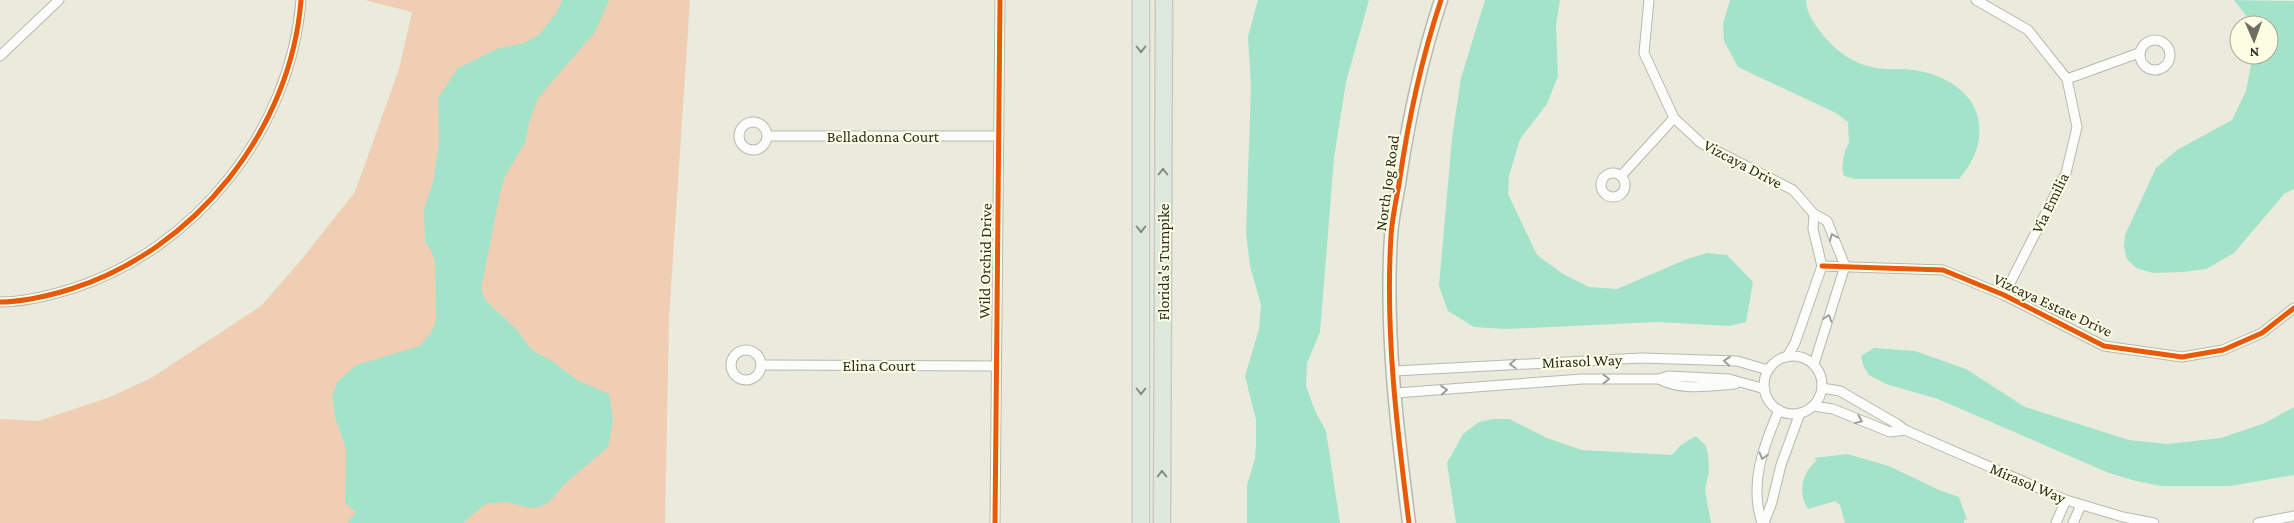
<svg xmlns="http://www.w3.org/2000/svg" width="2294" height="523" font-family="'Crimson Pro',serif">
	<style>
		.green { fill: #f0ceb3 }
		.water { fill: #a3e3ca }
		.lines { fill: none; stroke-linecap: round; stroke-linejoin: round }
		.street-casing { stroke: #b8b9ae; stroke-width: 11 }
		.secondary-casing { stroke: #b8b9ae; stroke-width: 15 }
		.highway-casing { stroke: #c9cac3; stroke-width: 19 }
		.street { stroke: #fcfcfa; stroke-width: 9 }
		.secondary { stroke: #f3f6f1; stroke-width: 12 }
		.highway { stroke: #dfe8dc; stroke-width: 16 }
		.cycleway-casing { stroke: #fcfee4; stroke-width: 8 }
		.cycleway { stroke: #e8590c; stroke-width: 5 }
		.oneway { stroke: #858a7f }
		.oneway2 { stroke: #9e9e99 }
		.labels { text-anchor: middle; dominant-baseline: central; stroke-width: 4; stroke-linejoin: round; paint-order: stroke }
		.street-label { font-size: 16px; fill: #2b2c22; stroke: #fcfee4 }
	</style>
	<rect width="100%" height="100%" fill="#eaebdd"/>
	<path class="green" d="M 365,0 L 690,0 L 669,318 L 665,523 L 0,523 L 0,419 L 38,421 L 110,397 L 151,378 L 261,306 L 301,260 L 355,192 L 399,69 L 412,12 Z"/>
	<g class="water">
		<path d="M 562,0 L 609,0 L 595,32 L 538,98 L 529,123 L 525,143 L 505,176 L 500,193 L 481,289 L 486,301 L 515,328 L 532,350 L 552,361 L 577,380 L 609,394 L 613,420 L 608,447 L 567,482 L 548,503 L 539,507 L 532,508 L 504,502 L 485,504 L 463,523 L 347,523 L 356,512 L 345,503 L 346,449 L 335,417 L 332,395 L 338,381 L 356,365 L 420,346 L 432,331 L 436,319 L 435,262 L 431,250 L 425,242 L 424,209 L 433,182 L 439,144 L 438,98 L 458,68 L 499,48 L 524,43 L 539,35 L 557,12 Z"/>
		<path d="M 1258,0 L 1369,0 L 1346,82 L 1334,158 L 1320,332 L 1307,363 L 1306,386 L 1315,411 L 1326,431 L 1340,523 L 1247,523 L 1247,485 L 1255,459 L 1256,444 L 1256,420 L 1245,376 L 1259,329 L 1261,305 L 1250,266 L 1246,233 L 1251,86 L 1248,37 Z"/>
		<path d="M 1485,0 L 1560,0 L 1556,25 L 1558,76 L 1547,104 L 1520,139 L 1509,176 L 1508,194 L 1537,255 L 1563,274 L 1589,287 L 1617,289 L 1687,259 L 1707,253 L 1727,255 L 1753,282 L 1746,322 L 1729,326 L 1658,322 L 1505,329 L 1474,327 L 1448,311 L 1439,286 L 1452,138 L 1461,78 Z"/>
		<path d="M 1730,0 L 1806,0 C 1806,12 1815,25 1822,34 C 1836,51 1853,64 1876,68 C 1888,70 1901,68 1914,70 C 1943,74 1976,92 1979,124 C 1981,147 1973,162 1959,179 L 1855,179 L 1844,176 L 1842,167 L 1845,151 L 1849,143 L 1848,122 L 1836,113 L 1738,67 L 1724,41 L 1723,24 Z"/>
		<path d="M 2234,0 L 2294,1 L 2294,189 L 2284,194 L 2234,253 L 2206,269 L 2183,272 L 2153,273 L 2136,268 L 2127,259 L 2124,247 L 2125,235 L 2156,168 L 2177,150 L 2232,120 L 2246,91 L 2253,55 L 2269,55 L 2269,25 L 2250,25 L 2247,17 Z"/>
		<path d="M 1874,348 L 1915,351 L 1966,369 L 2025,407 L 2129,440 L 2167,444 L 2221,438 L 2265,423 L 2294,407 L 2294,475 L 2230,486 L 2162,486 L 2136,481 L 2109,473 L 1938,399 L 1886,384 L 1869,375 L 1863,365 L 1861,356 Z"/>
		<path d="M 1493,419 L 1509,419 L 1547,438 L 1582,450 L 1672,455 L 1681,445 L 1696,436 L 1706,446 L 1708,455 L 1709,471 L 1705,490 L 1711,523 L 1456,523 L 1447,463 L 1463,434 L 1479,422 Z"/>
		<path d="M 1847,454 L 1889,466 L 1939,490 L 1959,497 L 1967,520 L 1964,519 L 1964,523 L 1845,523 L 1840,505 L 1835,501 L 1808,509 C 1797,492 1802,473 1817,460 L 1814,458 Z"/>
	</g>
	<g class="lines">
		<g class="street-casing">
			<g id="street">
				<path d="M 1649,0 L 1644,53 L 1674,118 L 1701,143 L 1793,190 L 1814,214 L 1827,221 L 1845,266 L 1814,364"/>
				<path d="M 1976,0 L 2028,30 L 2067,79 L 2077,127 L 2066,173 L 2004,295"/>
				<circle cx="2155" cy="55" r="15"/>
				<path d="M 0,56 L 59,0"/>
				<path d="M 2067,79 L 2139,53"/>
				<circle cx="753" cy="136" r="14"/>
				<path d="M 768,136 L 999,136"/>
				<circle cx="1613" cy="185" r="12"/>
				<path d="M 1621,176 L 1674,118"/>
				<path d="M 1814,214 L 1813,229 L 1822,266"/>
				<path d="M 1822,266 L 1943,270 L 2004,295 L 2104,346 L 2182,357 L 2223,350 L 2262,333 L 2294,308"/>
				<path d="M 0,302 C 24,302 48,296 71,289 C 195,250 291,130 301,0"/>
				<circle cx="746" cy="365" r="15"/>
				<circle cx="1793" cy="385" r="29"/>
				<path d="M 1787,357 L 1795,343 L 1822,266"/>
				<path d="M 761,365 L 997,366"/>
				<path d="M 1394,371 L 1641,358 L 1737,361 L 1768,370"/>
				<path d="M 1659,379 C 1679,391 1712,386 1735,384"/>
				<path d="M 1822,388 L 1840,391 L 1897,424 L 1905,430 L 2066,500 L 2123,517 L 2154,523"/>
				<path d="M 1396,393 L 1582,379 L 1659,379 L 1668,376 L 1729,379 L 1765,389"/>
				<path d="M 1813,406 L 1833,409 L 1890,432 L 1905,430"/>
				<path d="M 995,523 L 1000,0"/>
				<path d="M 1762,523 C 1749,484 1763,447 1779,410"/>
				<path d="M 1764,523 L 1772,502 L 1781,465 L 1800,413"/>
				<path d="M 2056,523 L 2066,500"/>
				<path d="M 2073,523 L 2081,505"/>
				<path d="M 2258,523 L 2294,516"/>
			</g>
		</g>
		<g class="secondary-casing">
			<path id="secondary" d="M 1409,523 C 1397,429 1385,331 1391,236 C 1392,219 1396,201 1399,184 C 1408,121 1421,60 1441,0"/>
		</g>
		<g class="highway-casing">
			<g id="highway">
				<path d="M 1141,523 L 1141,0"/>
				<path d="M 1162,523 L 1164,0"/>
			</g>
		</g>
		<use href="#street" class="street"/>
		<use href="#secondary" class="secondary"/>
		<use href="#highway" class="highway"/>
		<g class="cycleway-casing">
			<g id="cycleway">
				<path d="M 1822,266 L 1943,270 L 2004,295 L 2104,346 L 2182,357 L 2223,350 L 2262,333 L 2294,308"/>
				<path d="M 0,302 C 24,302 48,296 71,289 C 195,250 291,130 301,0"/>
				<path d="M 995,523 L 1000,0"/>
				<path d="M 1409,523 C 1397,429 1385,331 1391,236 C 1392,219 1396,201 1399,184 C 1408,121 1421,60 1441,0"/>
			</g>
		</g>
		<use href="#cycleway" class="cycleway"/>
	</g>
	<defs><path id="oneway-chevron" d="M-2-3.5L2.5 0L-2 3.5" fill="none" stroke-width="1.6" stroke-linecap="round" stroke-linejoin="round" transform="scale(1.25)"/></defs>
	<g class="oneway">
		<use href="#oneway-chevron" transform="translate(1141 49) rotate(90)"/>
		<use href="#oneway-chevron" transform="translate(1163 172) rotate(-90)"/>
		<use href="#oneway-chevron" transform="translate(1141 229) rotate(90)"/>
		<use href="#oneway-chevron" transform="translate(1141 391) rotate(90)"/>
		<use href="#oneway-chevron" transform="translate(1162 474) rotate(-90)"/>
	</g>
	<g class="oneway2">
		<use href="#oneway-chevron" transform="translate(1833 237) rotate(-112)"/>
		<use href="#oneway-chevron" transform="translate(1828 318) rotate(-72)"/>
		<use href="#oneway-chevron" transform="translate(1727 361) rotate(-175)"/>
		<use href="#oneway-chevron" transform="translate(1513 364) rotate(177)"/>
		<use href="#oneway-chevron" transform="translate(1606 379)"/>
		<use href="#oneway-chevron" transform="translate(1444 390) rotate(-4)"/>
		<use href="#oneway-chevron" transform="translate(1859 420) rotate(22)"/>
		<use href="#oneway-chevron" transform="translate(1763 456) rotate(106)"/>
	</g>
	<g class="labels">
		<g class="street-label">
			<text x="883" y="136">Belladonna Court</text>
			<text transform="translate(1743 164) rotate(28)">Vizcaya Drive</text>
			<text transform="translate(1387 183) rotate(-82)">North Jog Road</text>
			<text transform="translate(2050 203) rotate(-64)">Via Emilia</text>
			<text transform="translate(985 261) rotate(-89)">Wild Orchid Drive</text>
			<text transform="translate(1163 262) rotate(-90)">Florida's Turnpike</text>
			<text transform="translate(2053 305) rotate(25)">Vizcaya Estate Drive</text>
			<text transform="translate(1582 361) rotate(-2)">Mirasol Way</text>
			<text x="879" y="365">Elina Court</text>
			<text transform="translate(2028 483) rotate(23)">Mirasol Way</text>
		</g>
	</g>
	<g transform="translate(2254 40) rotate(178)"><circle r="24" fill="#fcfee4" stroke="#a8aa96"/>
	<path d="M0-4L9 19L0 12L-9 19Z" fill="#6e6f63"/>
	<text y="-8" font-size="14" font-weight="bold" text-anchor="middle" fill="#2b2c22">N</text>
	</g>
</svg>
